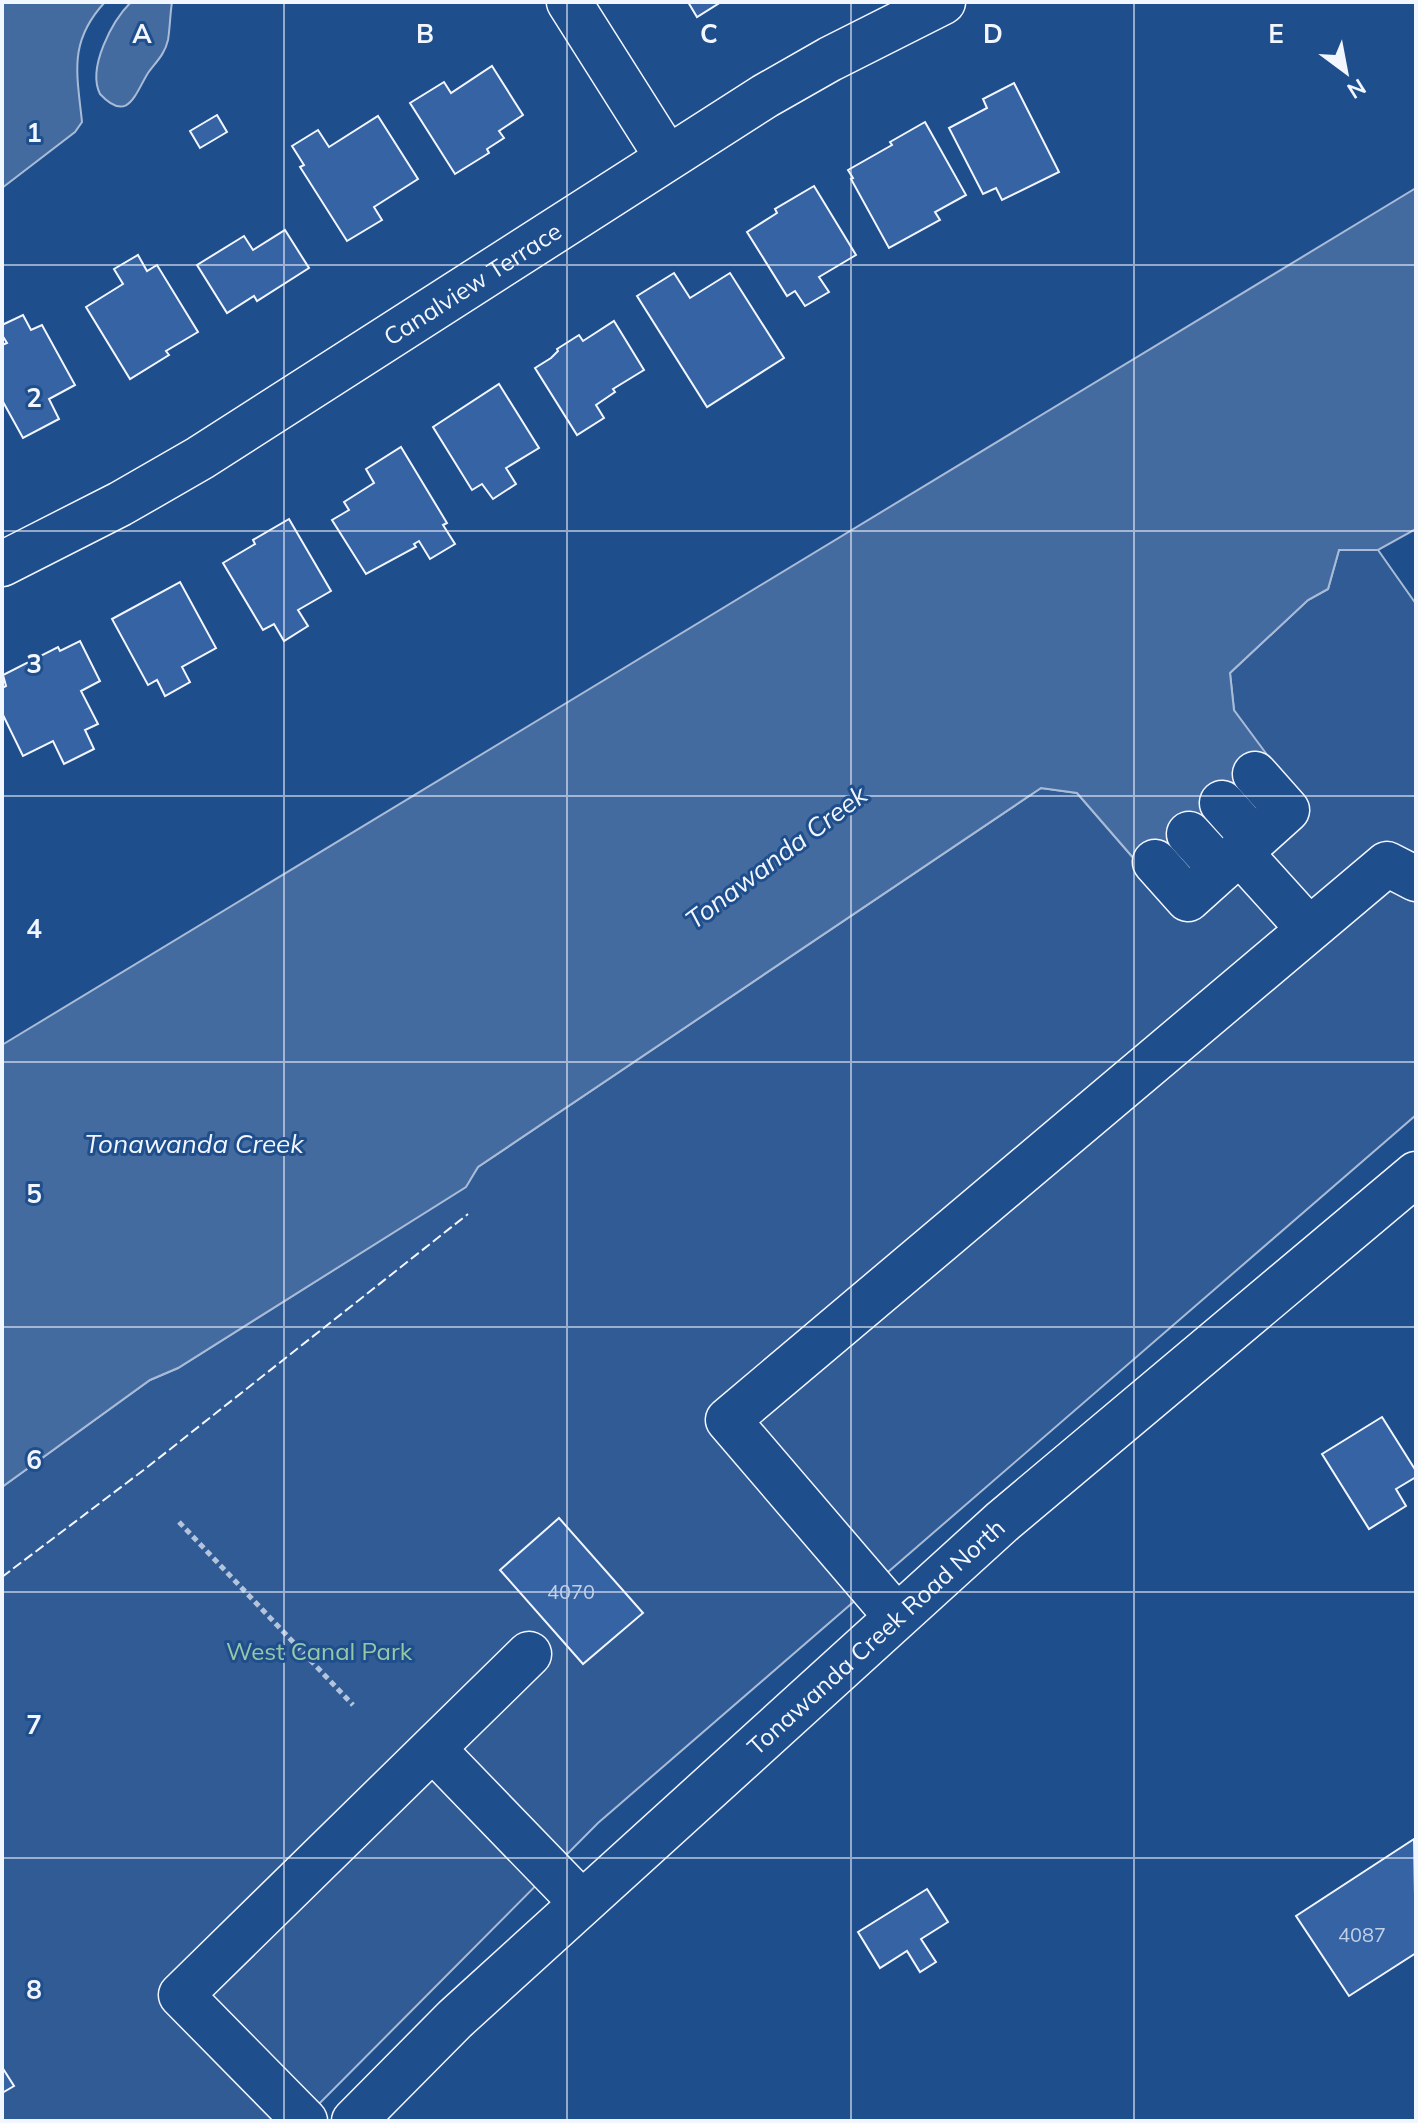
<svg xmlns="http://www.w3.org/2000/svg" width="1418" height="2123" font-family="Mulish,sans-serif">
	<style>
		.built { fill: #305b95; stroke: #a8bbd7; stroke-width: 2 }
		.water { fill: #446ba0; stroke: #a8bbd7; stroke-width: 2 }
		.building { fill: #3563a3; stroke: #f2f6ff; stroke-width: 2 }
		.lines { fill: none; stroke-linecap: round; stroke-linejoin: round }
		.minor-casing { stroke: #f2f6ff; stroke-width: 47 }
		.path { stroke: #b3c4dc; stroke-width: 5; stroke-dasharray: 6 4; stroke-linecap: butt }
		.minor { stroke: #1f4e8c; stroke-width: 44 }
		.fence { stroke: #f2f6ff; stroke-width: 2; stroke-dasharray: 10 4; stroke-linecap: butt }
		.grid { fill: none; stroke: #f2f6ff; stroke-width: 2; stroke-opacity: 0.55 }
		.labels { text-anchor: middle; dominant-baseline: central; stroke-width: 6; stroke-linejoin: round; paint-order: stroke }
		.number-label { font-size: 20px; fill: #c3d1e8 }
		.street-label { font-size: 24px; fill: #f2f6ff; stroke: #1f4e8c }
		.park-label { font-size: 24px; fill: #97c8a6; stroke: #1f4e8c }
		.water-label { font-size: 26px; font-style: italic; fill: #f2f6ff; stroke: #1f4e8c }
		.grid-label { font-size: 26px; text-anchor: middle; font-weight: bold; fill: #f2f6ff; stroke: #1f4e8c; stroke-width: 6; stroke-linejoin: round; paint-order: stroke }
	</style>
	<rect width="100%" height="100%" fill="#1f4e8c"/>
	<path class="built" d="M 1339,550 L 1378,550 L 1416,604 L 1416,1115 L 598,1823 L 302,2121 L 2,2121 L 2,1487 L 150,1380 L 178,1368 L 465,1187 L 478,1167 L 1041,788 L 1077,793 L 1142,868 L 1234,710 L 1230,673 L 1308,600 L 1328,589 Z"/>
	<g class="water">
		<path d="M 2,2 L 105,2 C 68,42 77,73 82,122 L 75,132 L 2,188 Z"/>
		<path d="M 131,2 L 172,2 C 170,15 170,28 168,40 C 165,54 156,62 148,73 C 135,94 128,124 100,94 C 87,68 112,21 131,2 Z"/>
		<path d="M 1416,188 L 1416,529 L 1378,550 L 1339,550 L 1328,589 L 1308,600 L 1230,673 L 1234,710 L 1268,756 L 1142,868 L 1077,793 L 1041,788 L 478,1167 L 466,1187 L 178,1368 L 150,1380 L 2,1487 L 2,1045 Z"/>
	</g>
	<g class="building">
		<path d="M 688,2 L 721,2 L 697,17 Z"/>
		<path d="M 492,66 L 523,115 L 499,131 L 504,138 L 487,149 L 489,153 L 455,174 L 410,103 L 444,82 L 451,93 Z"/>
		<path d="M 1014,83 L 1059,172 L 1002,200 L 996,188 L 983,194 L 949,128 L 987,108 L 983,99 Z"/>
		<path d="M 217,115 L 227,132 L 200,148 L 190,131 Z"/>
		<path d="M 378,116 L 418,179 L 374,207 L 382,220 L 347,241 L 300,167 L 304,165 L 292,146 L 318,130 L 329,147 Z"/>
		<path d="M 925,122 L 966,195 L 935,212 L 940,220 L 889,248 L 851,179 L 853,178 L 848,170 L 892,145 L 890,142 Z"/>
		<path d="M 814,186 L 856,255 L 819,277 L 829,292 L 805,306 L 795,291 L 787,296 L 747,232 L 777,213 L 775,209 Z"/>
		<path d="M 285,230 L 309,268 L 257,301 L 254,296 L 227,313 L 197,265 L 244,236 L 253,250 Z"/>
		<path d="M 138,255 L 147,271 L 157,265 L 198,332 L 166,351 L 169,355 L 130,379 L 86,307 L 123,284 L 114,269 Z"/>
		<path d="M 674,273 L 690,298 L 730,273 L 784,358 L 707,407 L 637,296 Z"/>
		<path d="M 23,315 L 31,330 L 42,325 L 75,385 L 49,399 L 59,419 L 23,438 L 2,400 L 2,345 L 7,343 L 2,335 L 2,325 Z"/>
		<path d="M 614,321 L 644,370 L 613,389 L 615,392 L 596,405 L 604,418 L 577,435 L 535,368 L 551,358 L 558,351 L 557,349 L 579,335 L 583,341 Z"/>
		<path d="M 499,384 L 539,448 L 506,468 L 516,484 L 493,499 L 482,484 L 472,490 L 433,427 Z"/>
		<path d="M 401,447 L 447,523 L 443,525 L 455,544 L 430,559 L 419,541 L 414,544 L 416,547 L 366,574 L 332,520 L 349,510 L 344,502 L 374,483 L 366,469 Z"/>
		<path d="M 289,519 L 331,591 L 298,610 L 308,626 L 284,641 L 274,624 L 263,630 L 223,563 L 255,544 L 253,540 Z"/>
		<path d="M 180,582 L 216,648 L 182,667 L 190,682 L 165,696 L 157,680 L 148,685 L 112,619 Z"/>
		<path d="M 80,641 L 100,681 L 81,691 L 98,724 L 85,730 L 94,749 L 64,764 L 53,741 L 23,756 L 2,713 L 2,688 L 6,686 L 3,675 L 58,647 L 60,651 Z"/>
		<path d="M 1382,1417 L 1416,1471 L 1416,1477 L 1396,1489 L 1406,1506 L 1369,1529 L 1322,1454 Z"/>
		<path d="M 559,1518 L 643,1613 L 583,1664 L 500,1570 Z"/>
		<path d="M 1414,1839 L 1416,1953 L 1349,1996 L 1296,1916 Z"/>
		<path d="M 927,1889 L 948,1922 L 921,1939 L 936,1962 L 920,1972 L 907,1951 L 880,1968 L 858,1932 Z"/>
		<path d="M 2,2067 L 14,2086 L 2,2093 Z"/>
	</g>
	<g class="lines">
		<g class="minor-casing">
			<g id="minor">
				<path d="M 569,2 L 667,157"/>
				<path id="s1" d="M 2,564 L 120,504 L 200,458 L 765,96 L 830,59 L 943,2"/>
				<path d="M 1222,803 L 1254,839"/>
				<path d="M 1189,834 L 1221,869"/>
				<path d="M 1240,853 L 1308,928"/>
				<path d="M 1155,862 L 1188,899 L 1287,810 L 1255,774"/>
				<path d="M 896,1616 L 728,1420 L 1387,864 L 1416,879"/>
				<path d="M 433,1749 L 582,1903"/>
				<path d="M 305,2121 L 181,1995 L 529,1654"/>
				<path id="s2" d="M 354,2121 L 455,2019 L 1003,1521 L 1416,1174"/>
			</g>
		</g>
		<path class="path" d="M 179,1522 L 353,1705"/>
		<use href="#minor" class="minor"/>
		<path class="fence" d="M 2,1577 L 145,1469 L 468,1214"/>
	</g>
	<path class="grid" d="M 284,2 L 284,2121M 567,2 L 567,2121M 851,2 L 851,2121M 1134,2 L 1134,2121M 2,265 L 1416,265M 2,531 L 1416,531M 2,796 L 1416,796M 2,1062 L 1416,1062M 2,1327 L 1416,1327M 2,1592 L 1416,1592M 2,1858 L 1416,1858"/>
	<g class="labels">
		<g class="number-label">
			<text x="571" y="1591">4070</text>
			<text x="1362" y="1934">4087</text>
		</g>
		<g class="street-label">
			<text stroke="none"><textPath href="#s1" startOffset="548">Canalview Terrace</textPath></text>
			<text stroke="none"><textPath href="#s2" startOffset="712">Tonawanda Creek Road North</textPath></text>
		</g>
		<g class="park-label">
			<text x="319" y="1651">West Canal Park</text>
		</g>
		<g class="water-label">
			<text transform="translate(776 857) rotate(-37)">Tonawanda Creek</text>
			<text x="194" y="1143">Tonawanda Creek</text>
		</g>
	</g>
	<g class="grid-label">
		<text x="142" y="43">A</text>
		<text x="425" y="43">B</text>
		<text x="709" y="43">C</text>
		<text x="993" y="43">D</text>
		<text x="1276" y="43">E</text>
		<text x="34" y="142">1</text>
		<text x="34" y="407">2</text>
		<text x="34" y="673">3</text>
		<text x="34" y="938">4</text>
		<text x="34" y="1203">5</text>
		<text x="34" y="1469">6</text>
		<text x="34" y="1734">7</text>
		<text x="34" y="1999">8</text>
	</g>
	<rect width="1418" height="2123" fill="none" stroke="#f2f6ff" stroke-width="8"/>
	<g transform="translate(1346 72) rotate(148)" stroke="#1f4e8c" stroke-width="6" paint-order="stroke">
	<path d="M0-6L14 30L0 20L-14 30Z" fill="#f2f6ff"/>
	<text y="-12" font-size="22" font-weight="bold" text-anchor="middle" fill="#f2f6ff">N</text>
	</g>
</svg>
